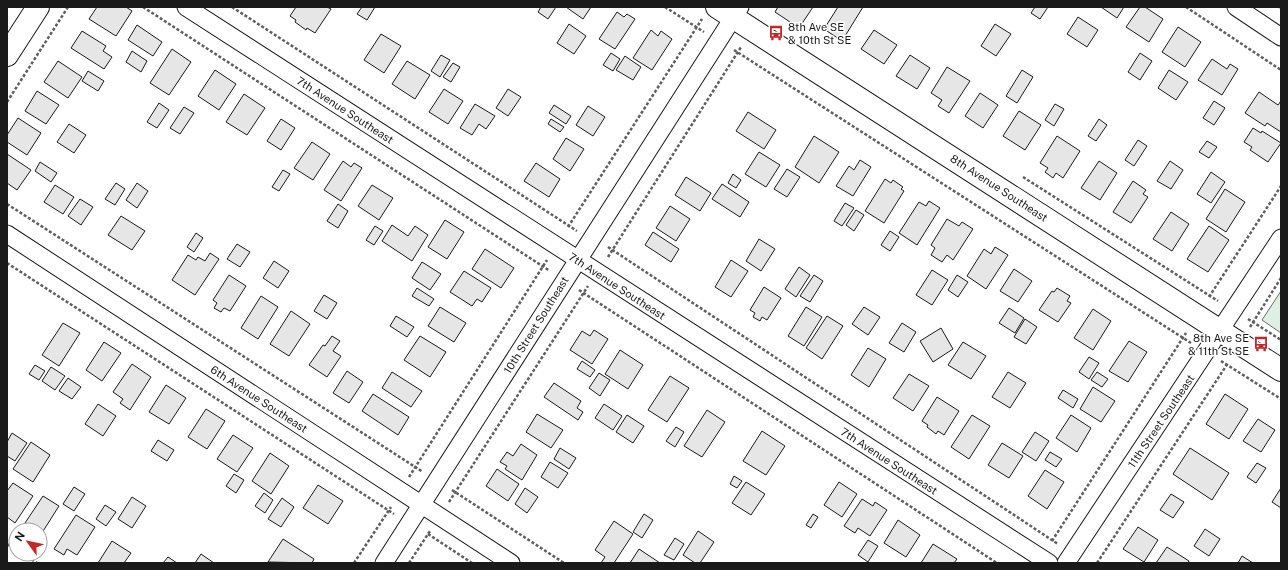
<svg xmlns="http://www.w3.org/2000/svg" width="1288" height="570" font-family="'Public Sans',sans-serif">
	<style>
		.green { fill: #e0efe3; stroke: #6a6a6a }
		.building { fill: #e6e6e6; stroke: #1a1a1a }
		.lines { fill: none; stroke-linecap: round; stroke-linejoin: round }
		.street-casing { stroke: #1a1a1a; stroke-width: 19 }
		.secondary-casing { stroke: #1a1a1a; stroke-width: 24 }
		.path { stroke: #5f5f5f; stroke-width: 2.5; stroke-dasharray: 3 2; stroke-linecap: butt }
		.street { stroke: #fff; stroke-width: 17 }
		.secondary { stroke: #fff; stroke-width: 22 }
		.labels { text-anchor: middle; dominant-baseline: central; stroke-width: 3; stroke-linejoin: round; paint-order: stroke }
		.poi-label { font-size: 11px; fill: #1a1a1a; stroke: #fff; text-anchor: start }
		.street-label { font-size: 11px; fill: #1a1a1a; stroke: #fff }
	</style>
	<rect width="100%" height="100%" fill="#fff"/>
	<path class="green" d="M 1281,291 L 1281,333 L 1262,320 Z"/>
	<g class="building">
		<path d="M 97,7 L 126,7 L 132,11 L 116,36 L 89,19 Z"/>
		<path d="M 296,7 L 327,7 L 331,9 L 315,33 L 307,28 L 306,30 L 295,22 L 296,20 L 290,16 Z"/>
		<path d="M 362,7 L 375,7 L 367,20 L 357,14 Z"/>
		<path d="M 541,7 L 556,7 L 548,19 L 538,12 Z"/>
		<path d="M 566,7 L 591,7 L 583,19 Z"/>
		<path d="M 778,7 L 813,7 L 799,28 L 775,12 Z"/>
		<path d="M 838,7 L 863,7 L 842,41 L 824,29 Z"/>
		<path d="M 1035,7 L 1048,7 L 1040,19 L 1031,13 Z"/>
		<path d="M 1101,7 L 1124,7 L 1117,18 Z"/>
		<path d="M 1140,7 L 1145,7 L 1163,19 L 1149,42 L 1126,27 Z"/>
		<path d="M 617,12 L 624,17 L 627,14 L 635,19 L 615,49 L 599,39 Z"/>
		<path d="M 1078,17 L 1098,30 L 1087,47 L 1067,34 Z"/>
		<path d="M 569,24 L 586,36 L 574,54 L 557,43 Z"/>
		<path d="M 995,24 L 1011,34 L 996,56 L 981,46 Z"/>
		<path d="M 137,25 L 162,42 L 153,56 L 128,40 Z"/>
		<path d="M 1178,27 L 1201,42 L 1185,67 L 1162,52 Z"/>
		<path d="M 651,30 L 658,36 L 661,31 L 672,39 L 652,70 L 633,58 Z"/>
		<path d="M 874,30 L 897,45 L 884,64 L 861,49 Z"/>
		<path d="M 82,31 L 106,46 L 103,51 L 112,57 L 104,69 L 71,48 Z"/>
		<path d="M 381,34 L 401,46 L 384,73 L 364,60 Z"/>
		<path d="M 172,49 L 191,62 L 169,95 L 150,83 Z"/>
		<path d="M 132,51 L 147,61 L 141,72 L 126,62 Z"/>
		<path d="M 611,53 L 620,59 L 613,71 L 603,65 Z"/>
		<path d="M 1140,53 L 1152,61 L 1140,80 L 1128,72 Z"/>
		<path d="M 441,55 L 450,60 L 440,77 L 431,71 Z"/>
		<path d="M 910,55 L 930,68 L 917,89 L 896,76 Z"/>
		<path d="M 625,56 L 641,67 L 633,80 L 616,70 Z"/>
		<path d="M 1212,59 L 1227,69 L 1230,64 L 1238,69 L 1222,95 L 1198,80 Z"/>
		<path d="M 58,61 L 82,77 L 68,98 L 44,82 Z"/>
		<path d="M 407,61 L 430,75 L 415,99 L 392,84 Z"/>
		<path d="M 453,63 L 460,67 L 451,82 L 443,77 Z"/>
		<path d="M 947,67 L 970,81 L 949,113 L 938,106 L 942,100 L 931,93 Z"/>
		<path d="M 215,70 L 236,84 L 219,110 L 198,96 Z"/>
		<path d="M 1022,70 L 1033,77 L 1017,103 L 1006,96 Z"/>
		<path d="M 1169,70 L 1188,82 L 1176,100 L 1158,88 Z"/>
		<path d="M 88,71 L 104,81 L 98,91 L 82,81 Z"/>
		<path d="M 444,89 L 463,101 L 448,124 L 429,112 Z"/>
		<path d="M 508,89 L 521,97 L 508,116 L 496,108 Z"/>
		<path d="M 37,91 L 59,105 L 46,124 L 25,111 Z"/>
		<path d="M 1259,92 L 1278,105 L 1281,101 L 1281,132 L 1267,123 L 1265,126 L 1245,113 Z"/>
		<path d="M 980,93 L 998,105 L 983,128 L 965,116 Z"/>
		<path d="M 244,94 L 265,108 L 247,135 L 226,122 Z"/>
		<path d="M 1214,101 L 1225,108 L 1214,125 L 1203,118 Z"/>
		<path d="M 159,103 L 169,110 L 157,128 L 147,122 Z"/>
		<path d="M 475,104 L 495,116 L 486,129 L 479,124 L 472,135 L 460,128 Z"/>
		<path d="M 1055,104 L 1064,109 L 1054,126 L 1045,120 Z"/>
		<path d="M 554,105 L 571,116 L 566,124 L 549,113 Z"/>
		<path d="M 588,106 L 605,117 L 593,136 L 576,125 Z"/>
		<path d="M 184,107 L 194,113 L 180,134 L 170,128 Z"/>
		<path d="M 1019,111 L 1041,125 L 1025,150 L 1003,136 Z"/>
		<path d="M 748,112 L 776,130 L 764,149 L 736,131 Z"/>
		<path d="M 18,118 L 41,133 L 27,155 L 7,142 L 7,135 Z"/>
		<path d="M 281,119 L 295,128 L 281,150 L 267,141 Z"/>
		<path d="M 551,119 L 564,127 L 560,132 L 548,124 Z"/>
		<path d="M 1099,119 L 1107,125 L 1096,141 L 1088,136 Z"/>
		<path d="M 69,124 L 86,135 L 74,153 L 57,142 Z"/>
		<path d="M 1253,128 L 1261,133 L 1262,131 L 1281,143 L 1268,162 L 1250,150 L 1252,147 L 1244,142 Z"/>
		<path d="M 814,136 L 839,152 L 819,183 L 795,167 Z"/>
		<path d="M 1057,136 L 1080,151 L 1063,178 L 1056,173 L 1053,178 L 1045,172 L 1048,168 L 1040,163 Z"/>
		<path d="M 566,138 L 584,149 L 570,171 L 553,159 Z"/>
		<path d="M 1138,140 L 1147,146 L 1134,166 L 1125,160 Z"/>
		<path d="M 1207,141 L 1217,147 L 1209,158 L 1199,152 Z"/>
		<path d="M 312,142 L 330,154 L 313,180 L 294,168 Z"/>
		<path d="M 759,152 L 780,165 L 766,187 L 745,174 Z"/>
		<path d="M 7,154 L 31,170 L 17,190 L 7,183 Z"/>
		<path d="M 860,160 L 871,167 L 853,196 L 836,186 L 849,166 L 854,170 Z"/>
		<path d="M 343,161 L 351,167 L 354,163 L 362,168 L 341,201 L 324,190 Z"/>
		<path d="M 1099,161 L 1117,173 L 1100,200 L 1081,188 Z"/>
		<path d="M 1170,161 L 1183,170 L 1171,189 L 1157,181 Z"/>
		<path d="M 40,162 L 57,173 L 51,182 L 35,171 Z"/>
		<path d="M 536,163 L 560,179 L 549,197 L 524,181 Z"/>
		<path d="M 787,169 L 800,177 L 787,197 L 774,189 Z"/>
		<path d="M 283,170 L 290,174 L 279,191 L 272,187 Z"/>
		<path d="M 1211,172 L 1225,182 L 1211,203 L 1197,194 Z"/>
		<path d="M 733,174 L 741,180 L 736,188 L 728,183 Z"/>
		<path d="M 686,177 L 711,193 L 700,211 L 675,195 Z"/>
		<path d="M 885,179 L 891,183 L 893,180 L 903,187 L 901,189 L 904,191 L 884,223 L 865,211 Z"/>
		<path d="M 1133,181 L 1146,190 L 1143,194 L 1148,197 L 1131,223 L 1113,212 Z"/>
		<path d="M 116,183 L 125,189 L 115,205 L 105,199 Z"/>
		<path d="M 137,183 L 148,191 L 137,208 L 126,200 Z"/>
		<path d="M 722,184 L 749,202 L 740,217 L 712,199 Z"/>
		<path d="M 55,185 L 74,197 L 63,214 L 44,202 Z"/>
		<path d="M 372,185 L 393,198 L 379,220 L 358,206 Z"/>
		<path d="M 1225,189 L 1245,202 L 1226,232 L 1206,219 Z"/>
		<path d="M 80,199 L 93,207 L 81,225 L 68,216 Z"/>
		<path d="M 929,201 L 940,208 L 917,245 L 899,233 L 919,202 L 926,206 Z"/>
		<path d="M 845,203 L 854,208 L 842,226 L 834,221 Z"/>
		<path d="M 338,204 L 348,211 L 338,228 L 327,221 Z"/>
		<path d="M 670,206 L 690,219 L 676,241 L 656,228 Z"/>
		<path d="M 856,210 L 864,215 L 854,231 L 846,225 Z"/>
		<path d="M 1171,212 L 1189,224 L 1172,251 L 1153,239 Z"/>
		<path d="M 121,216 L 145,231 L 132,250 L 108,235 Z"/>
		<path d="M 947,219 L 959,226 L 962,222 L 973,229 L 953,260 L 947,255 L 942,262 L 931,255 L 935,248 L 931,245 Z"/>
		<path d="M 445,220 L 464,232 L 447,259 L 428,247 Z"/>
		<path d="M 392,225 L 408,236 L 415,226 L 428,235 L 412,261 L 382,241 Z"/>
		<path d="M 375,226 L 383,231 L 374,245 L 366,240 Z"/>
		<path d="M 1209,226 L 1229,240 L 1208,272 L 1187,259 Z"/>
		<path d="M 890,231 L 899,237 L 890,251 L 881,245 Z"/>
		<path d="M 653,232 L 679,249 L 671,262 L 645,245 Z"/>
		<path d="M 196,233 L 203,238 L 194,252 L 187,247 Z"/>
		<path d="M 759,239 L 775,249 L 761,271 L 746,261 Z"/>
		<path d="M 237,244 L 250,252 L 240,267 L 227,259 Z"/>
		<path d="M 995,247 L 1008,255 L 986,289 L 967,276 L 984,249 L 991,254 Z"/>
		<path d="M 485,249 L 514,268 L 501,288 L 472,269 Z"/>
		<path d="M 210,253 L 219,259 L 195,295 L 172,280 L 188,255 L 196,260 L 198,257 L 205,261 Z"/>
		<path d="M 731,260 L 748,271 L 731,297 L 715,287 Z"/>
		<path d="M 274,261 L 289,271 L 278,288 L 263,278 Z"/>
		<path d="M 422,262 L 441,274 L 430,290 L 412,278 Z"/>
		<path d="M 799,267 L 810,275 L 796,297 L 785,289 Z"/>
		<path d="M 1014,269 L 1032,281 L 1018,302 L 1000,291 Z"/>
		<path d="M 932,270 L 948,280 L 932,305 L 916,295 Z"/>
		<path d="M 464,271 L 491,288 L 482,302 L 477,299 L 472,306 L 450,292 Z"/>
		<path d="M 229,275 L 246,286 L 230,311 L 224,308 L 221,312 L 214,308 L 217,303 L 213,300 Z"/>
		<path d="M 814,275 L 823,281 L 810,302 L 800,296 Z"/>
		<path d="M 957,275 L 968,282 L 958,297 L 948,290 Z"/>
		<path d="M 764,287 L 781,298 L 767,320 L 762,317 L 760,321 L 753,317 L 755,313 L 750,310 Z"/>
		<path d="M 417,288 L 434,299 L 429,306 L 412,296 Z"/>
		<path d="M 1057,288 L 1070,296 L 1067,301 L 1071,303 L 1058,322 L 1039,310 L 1052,291 L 1054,292 Z"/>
		<path d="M 324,295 L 337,303 L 327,319 L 314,311 Z"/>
		<path d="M 261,296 L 278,307 L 258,339 L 241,328 Z"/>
		<path d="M 440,307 L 466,323 L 454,342 L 428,326 Z"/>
		<path d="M 806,307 L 822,317 L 804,346 L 788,336 Z"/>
		<path d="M 864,307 L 880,317 L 868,335 L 852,324 Z"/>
		<path d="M 1009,308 L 1024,318 L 1015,333 L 999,323 Z"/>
		<path d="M 1093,309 L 1111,321 L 1093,350 L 1074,338 Z"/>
		<path d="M 291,311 L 310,324 L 289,356 L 270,344 Z"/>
		<path d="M 396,316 L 414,327 L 407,337 L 390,326 Z"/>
		<path d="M 827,316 L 843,326 L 822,359 L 806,348 Z"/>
		<path d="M 1025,319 L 1037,327 L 1026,344 L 1014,337 Z"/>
		<path d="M 63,323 L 80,333 L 59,366 L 42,355 Z"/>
		<path d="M 902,323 L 916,332 L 904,352 L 889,343 Z"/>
		<path d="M 941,328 L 953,349 L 933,362 L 920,341 Z"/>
		<path d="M 594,330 L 608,339 L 592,364 L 570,350 L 582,331 L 590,336 Z"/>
		<path d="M 332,336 L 340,341 L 333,351 L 341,356 L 327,377 L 309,365 L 323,345 L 325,346 Z"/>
		<path d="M 420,336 L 446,352 L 430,377 L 404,360 Z"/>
		<path d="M 1129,341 L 1147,352 L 1128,382 L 1109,371 Z"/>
		<path d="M 104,342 L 121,353 L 102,381 L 86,370 Z"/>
		<path d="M 963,342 L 986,356 L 971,379 L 948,365 Z"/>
		<path d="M 868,348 L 886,359 L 869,387 L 851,375 Z"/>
		<path d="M 620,350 L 643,365 L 628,389 L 605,374 Z"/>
		<path d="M 1089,357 L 1099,363 L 1089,379 L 1079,372 Z"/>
		<path d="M 582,361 L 595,370 L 590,377 L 577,369 Z"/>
		<path d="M 132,364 L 151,377 L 130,410 L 120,403 L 123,399 L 113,392 Z"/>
		<path d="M 35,365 L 45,371 L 39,380 L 29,374 Z"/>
		<path d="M 51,367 L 65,376 L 55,390 L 42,381 Z"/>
		<path d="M 347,371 L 363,382 L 349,403 L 333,393 Z"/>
		<path d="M 392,372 L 422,391 L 411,407 L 382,388 Z"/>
		<path d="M 1008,372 L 1026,383 L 1010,408 L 992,397 Z"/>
		<path d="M 1097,372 L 1108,379 L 1102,387 L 1091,380 Z"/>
		<path d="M 599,373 L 610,380 L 600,396 L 589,388 Z"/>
		<path d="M 909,374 L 929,386 L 913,411 L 893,398 Z"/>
		<path d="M 670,376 L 689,388 L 667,422 L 648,410 Z"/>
		<path d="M 68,378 L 81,387 L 72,399 L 59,391 Z"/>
		<path d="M 554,383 L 581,401 L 577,408 L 583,412 L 578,420 L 544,397 Z"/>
		<path d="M 166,385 L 186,398 L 169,424 L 149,412 Z"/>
		<path d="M 1093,387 L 1115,401 L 1101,422 L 1080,409 Z"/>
		<path d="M 1063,390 L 1078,399 L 1073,408 L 1058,398 Z"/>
		<path d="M 373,394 L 409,417 L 398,435 L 362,411 Z"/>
		<path d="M 1225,394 L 1248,409 L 1229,439 L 1206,424 Z"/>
		<path d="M 937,397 L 959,411 L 944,435 L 938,431 L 936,434 L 927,427 L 928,425 L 922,421 Z"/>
		<path d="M 98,404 L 116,416 L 103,436 L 85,424 Z"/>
		<path d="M 604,404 L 622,416 L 613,430 L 595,418 Z"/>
		<path d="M 206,409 L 225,421 L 207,449 L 188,437 Z"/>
		<path d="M 707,410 L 725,422 L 702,457 L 684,446 Z"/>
		<path d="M 537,414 L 563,430 L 551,448 L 526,432 Z"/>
		<path d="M 627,415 L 644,426 L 633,443 L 616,432 Z"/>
		<path d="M 972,415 L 990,426 L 969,459 L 951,447 Z"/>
		<path d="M 1071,415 L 1091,428 L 1077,452 L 1056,438 Z"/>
		<path d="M 1258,419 L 1275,430 L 1261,452 L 1243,441 Z"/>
		<path d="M 676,427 L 684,432 L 675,447 L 666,441 Z"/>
		<path d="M 762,431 L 785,446 L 766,475 L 743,461 Z"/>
		<path d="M 1035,432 L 1049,441 L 1036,461 L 1022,452 Z"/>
		<path d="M 12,433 L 27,443 L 15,461 L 7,456 L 7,442 Z"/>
		<path d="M 233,435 L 253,448 L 237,472 L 217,459 Z"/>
		<path d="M 158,440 L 174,450 L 167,461 L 151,451 Z"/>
		<path d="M 31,442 L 50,455 L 33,482 L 13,469 Z"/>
		<path d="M 1002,443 L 1023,456 L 1009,478 L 988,465 Z"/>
		<path d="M 521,444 L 537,455 L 522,480 L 505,469 L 507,466 L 500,462 L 507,452 L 513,456 Z"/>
		<path d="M 560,448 L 576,458 L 569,469 L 554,459 Z"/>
		<path d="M 1190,448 L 1229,473 L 1212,500 L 1173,474 Z"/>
		<path d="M 1050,452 L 1062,459 L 1056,467 L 1045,460 Z"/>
		<path d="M 270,453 L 289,466 L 271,494 L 252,481 Z"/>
		<path d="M 550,462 L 568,473 L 558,488 L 541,477 Z"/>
		<path d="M 1257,463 L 1266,468 L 1256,483 L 1247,477 Z"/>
		<path d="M 497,469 L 519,484 L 508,501 L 486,486 Z"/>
		<path d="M 1045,470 L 1064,482 L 1047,509 L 1028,496 Z"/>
		<path d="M 234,474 L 244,480 L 236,493 L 226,486 Z"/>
		<path d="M 734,476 L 742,481 L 737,488 L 730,484 Z"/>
		<path d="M 746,482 L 765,494 L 751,515 L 732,503 Z"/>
		<path d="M 839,482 L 857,494 L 842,517 L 824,505 Z"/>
		<path d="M 13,483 L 33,496 L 15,523 L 7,517 L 7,491 Z"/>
		<path d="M 318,485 L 343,501 L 328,524 L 303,508 Z"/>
		<path d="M 74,487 L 85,494 L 74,511 L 63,504 Z"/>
		<path d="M 525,488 L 538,497 L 527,513 L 515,504 Z"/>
		<path d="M 1281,488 L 1281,508 L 1272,502 Z"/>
		<path d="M 264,493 L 273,500 L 265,513 L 255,506 Z"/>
		<path d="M 1171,494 L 1184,502 L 1173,518 L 1160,510 Z"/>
		<path d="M 43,496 L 59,506 L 40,536 L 40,530 L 29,530 L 23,526 Z"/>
		<path d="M 132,497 L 146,506 L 132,528 L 118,519 Z"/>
		<path d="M 282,498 L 294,507 L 281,527 L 268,519 Z"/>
		<path d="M 862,499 L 873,506 L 875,502 L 887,510 L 870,536 L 858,528 L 855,533 L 844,526 Z"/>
		<path d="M 105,505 L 116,512 L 106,526 L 96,519 Z"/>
		<path d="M 644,514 L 653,520 L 642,538 L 633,532 Z"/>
		<path d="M 813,514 L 818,517 L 811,528 L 806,525 Z"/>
		<path d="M 76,515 L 95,527 L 77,555 L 67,549 L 64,555 L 54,549 Z"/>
		<path d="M 898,520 L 920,535 L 906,557 L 884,543 Z"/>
		<path d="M 614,521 L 633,534 L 614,563 L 601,563 L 605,557 L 595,550 Z"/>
		<path d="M 1138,527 L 1158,540 L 1144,562 L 1123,549 Z"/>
		<path d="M 1205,529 L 1220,539 L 1209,556 L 1194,546 Z"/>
		<path d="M 698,531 L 714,542 L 700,563 L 695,563 L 683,555 Z"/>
		<path d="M 675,538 L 684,544 L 674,560 L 664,555 Z"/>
		<path d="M 283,539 L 314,559 L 312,563 L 268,562 Z"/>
		<path d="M 868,540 L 878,546 L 868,562 L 858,555 Z"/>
		<path d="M 112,541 L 131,553 L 124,563 L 98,563 Z"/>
		<path d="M 933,544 L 957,559 L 954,563 L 921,563 Z"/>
		<path d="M 1167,547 L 1189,561 L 1188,563 L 1156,563 Z"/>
		<path d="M 639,549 L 660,563 L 630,563 Z"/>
		<path d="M 201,554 L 214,563 L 195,563 Z"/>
		<path d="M 1242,556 L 1253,563 L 1238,563 Z"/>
		<path d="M 168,557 L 177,563 L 163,563 Z"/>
	</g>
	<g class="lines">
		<g class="street-casing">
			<g id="street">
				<path d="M 186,7 L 1049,563"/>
				<path d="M 1236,7 L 1281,37"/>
				<path d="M 7,234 L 511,563"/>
				<path d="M 384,563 L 740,7"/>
				<path d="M 1066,563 L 1281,238"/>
			</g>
		</g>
		<g class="secondary-casing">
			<g id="secondary">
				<path d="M 717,7 L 1281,370"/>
				<path d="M 7,55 L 38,7"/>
			</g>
		</g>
		<g class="path">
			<path d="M 143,7 L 550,271"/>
			<path d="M 232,7 L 577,231"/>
			<path d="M 665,7 L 704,32"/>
			<path d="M 1186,7 L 1281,70"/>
			<path d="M 1280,7 L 1281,8"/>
			<path d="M 734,50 L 1191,343"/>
			<path d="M 7,102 L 68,7"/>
			<path d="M 1023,177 L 1218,301"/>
			<path d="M 7,204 L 423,472"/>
			<path d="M 568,227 L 702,19"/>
			<path d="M 608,247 L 1058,544"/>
			<path d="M 608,257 L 741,47"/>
			<path d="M 7,263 L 394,514"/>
			<path d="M 579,290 L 997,563"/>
			<path d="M 1209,297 L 1281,186"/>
			<path d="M 1248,319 L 1281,340"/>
			<path d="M 1250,327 L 1281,278"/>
			<path d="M 1221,361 L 1281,399"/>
			<path d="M 409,477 L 547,260"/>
			<path d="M 452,490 L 564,563"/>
			<path d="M 449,502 L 588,286"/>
			<path d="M 428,534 L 472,563"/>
			<path d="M 1052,541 L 1186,333"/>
			<path d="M 7,544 L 16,550"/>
			<path d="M 23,554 L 37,563"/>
			<path d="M 354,563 L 391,507"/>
			<path d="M 409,563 L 430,531"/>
			<path d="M 1097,563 L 1228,363"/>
		</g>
		<use href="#street" class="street"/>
		<use href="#secondary" class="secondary"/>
	</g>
	<defs>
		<g id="bus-bare" transform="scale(1.2)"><path d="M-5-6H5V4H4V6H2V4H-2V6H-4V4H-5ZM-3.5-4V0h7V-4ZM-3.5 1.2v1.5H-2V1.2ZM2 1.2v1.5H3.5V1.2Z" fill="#c62828" stroke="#fff" stroke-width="2.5" paint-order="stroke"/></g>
	</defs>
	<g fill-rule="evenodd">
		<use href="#bus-bare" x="776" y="33"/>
		<use href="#bus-bare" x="1261" y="344"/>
	</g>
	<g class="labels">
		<g class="poi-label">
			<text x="788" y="27">8th Ave SE<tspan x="788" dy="13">&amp; 10th St SE</tspan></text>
			<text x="1249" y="338" text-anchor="end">8th Ave SE<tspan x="1249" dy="13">&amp; 11th St SE</tspan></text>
		</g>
		<g class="street-label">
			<text transform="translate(345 110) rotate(33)">7th Avenue Southeast</text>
			<text transform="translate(999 188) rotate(33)">8th Avenue Southeast</text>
			<text transform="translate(617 286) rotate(33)">7th Avenue Southeast</text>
			<text transform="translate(536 325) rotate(-58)">10th Street Southeast</text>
			<text transform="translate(259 399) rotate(33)">6th Avenue Southeast</text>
			<text transform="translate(1161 421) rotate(-56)">11th Street Southeast</text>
			<text transform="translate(889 461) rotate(33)">7th Avenue Southeast</text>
		</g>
	</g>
	<rect width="1288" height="570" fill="none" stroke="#1a1a1a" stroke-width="16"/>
	<g transform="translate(28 542) rotate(303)"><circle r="19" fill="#ffffff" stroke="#a3a3a3"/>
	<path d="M0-3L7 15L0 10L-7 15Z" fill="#c62828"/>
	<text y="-6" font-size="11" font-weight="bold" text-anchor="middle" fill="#1a1a1a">N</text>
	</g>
</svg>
